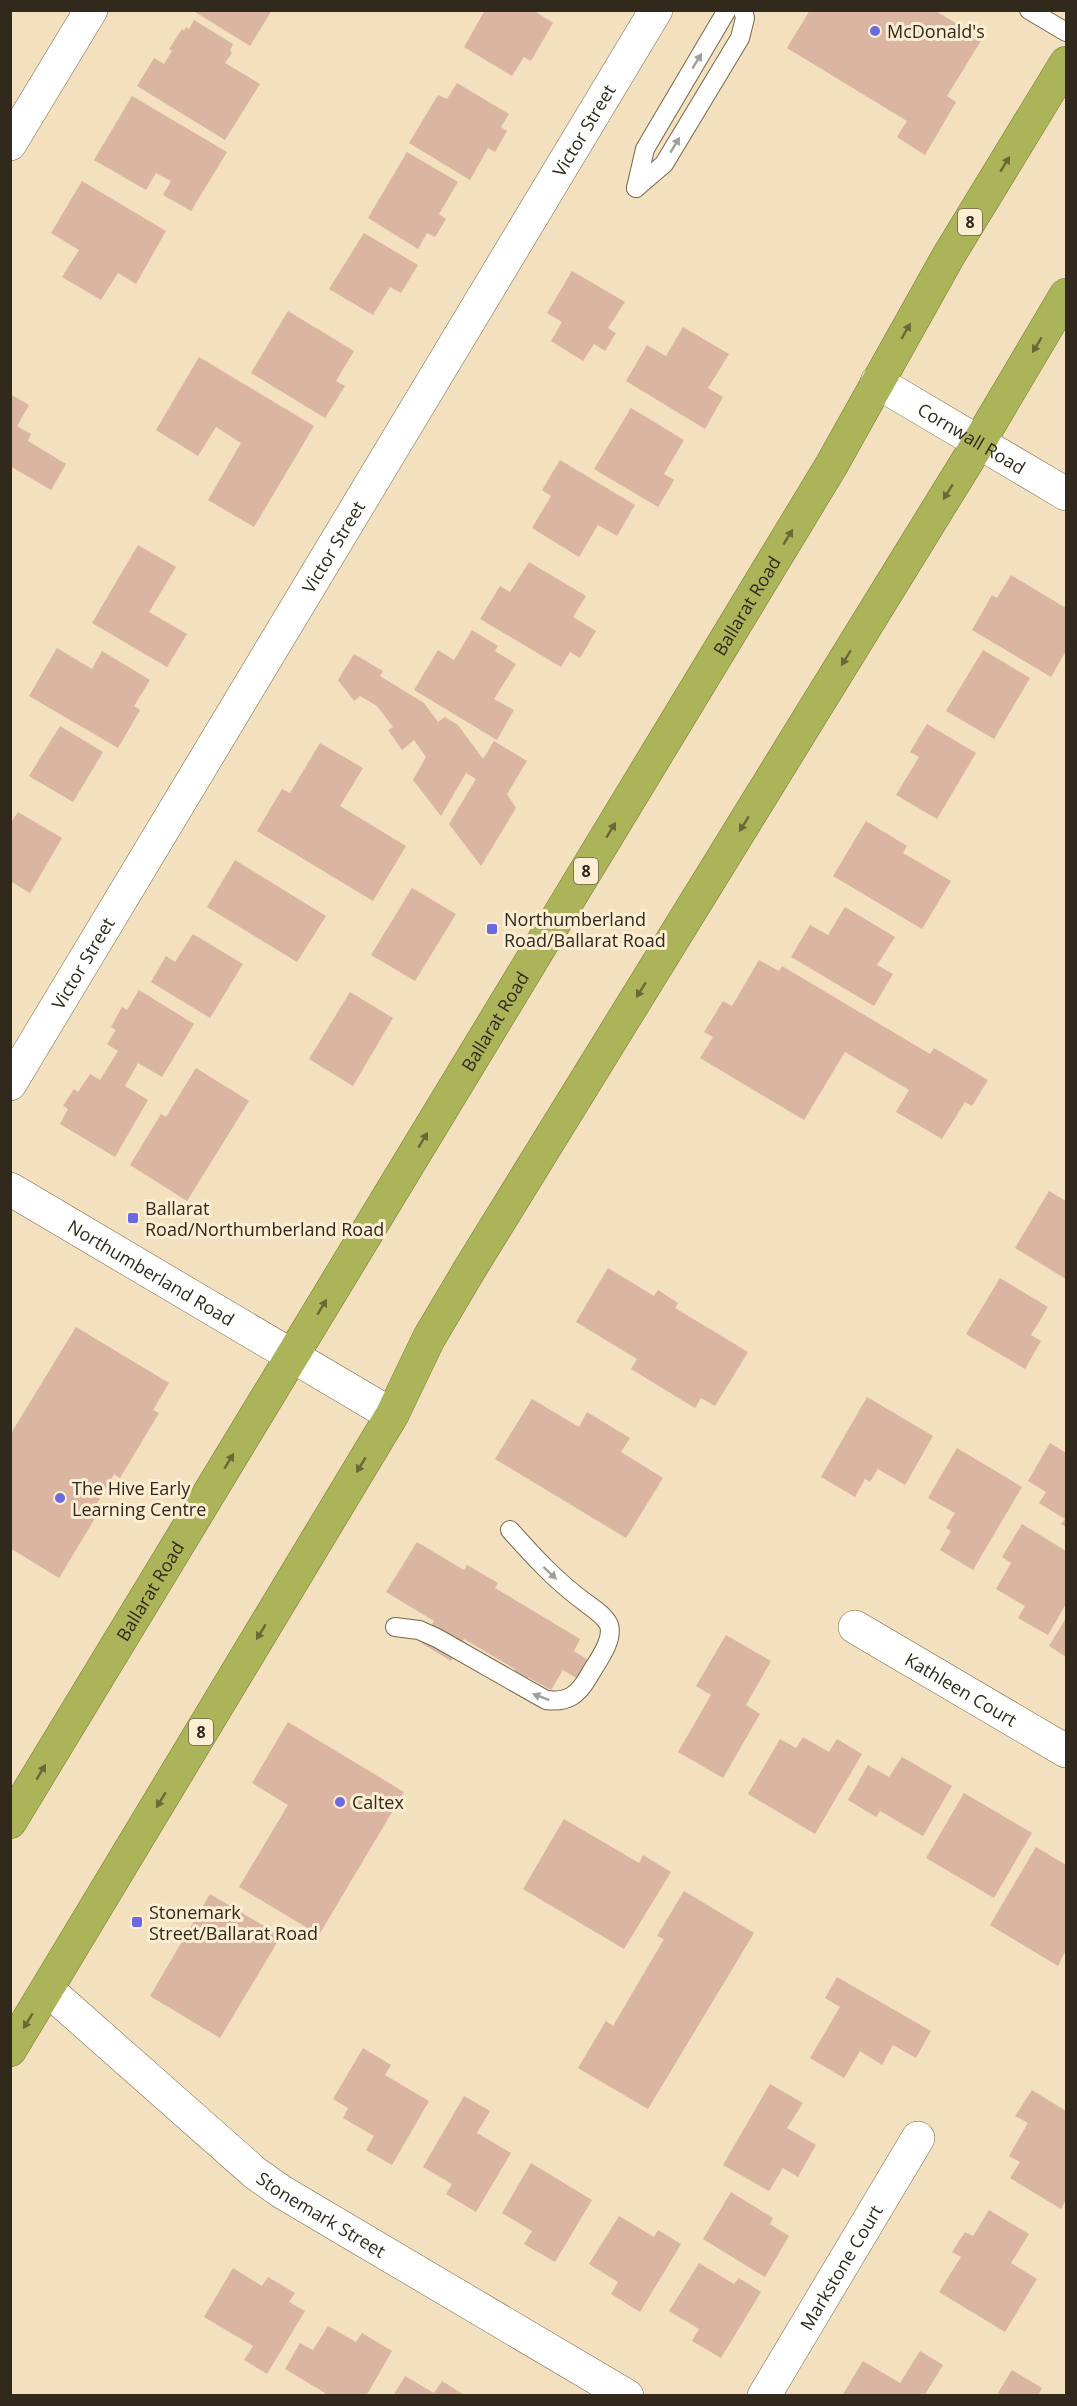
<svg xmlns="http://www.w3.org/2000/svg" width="1077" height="2406" font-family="'Open Sans',sans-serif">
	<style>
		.building { fill: #d9b5a2 }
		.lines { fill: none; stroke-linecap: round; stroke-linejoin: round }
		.service-casing { stroke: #776647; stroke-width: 20 }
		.minor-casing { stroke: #776647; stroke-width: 34 }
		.tertiary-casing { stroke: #776647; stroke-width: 34 }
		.trunk-casing { stroke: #747829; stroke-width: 34 }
		.service { stroke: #fff; stroke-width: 18 }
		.minor { stroke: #fff; stroke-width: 33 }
		.tertiary { stroke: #fff; stroke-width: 33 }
		.trunk { stroke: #acb45a; stroke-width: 33 }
		.oneway { fill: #a29f99 }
		.oneway2 { fill: #686838 }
		.poi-dot { fill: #6969e2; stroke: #fdedd2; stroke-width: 2 }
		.labels { text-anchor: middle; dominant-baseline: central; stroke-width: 6; stroke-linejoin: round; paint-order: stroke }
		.shield { fill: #fdedd2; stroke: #6e6453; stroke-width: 1.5 }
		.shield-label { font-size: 16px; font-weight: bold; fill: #30291c }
		.poi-label { font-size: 18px; fill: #30291c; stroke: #fdedd2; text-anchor: start }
		.street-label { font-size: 18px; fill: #30291c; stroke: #fdedd2 }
	</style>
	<rect width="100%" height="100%" fill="#f3e0be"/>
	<g class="building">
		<path d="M 192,10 L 272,10 L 250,46 Z"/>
		<path d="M 485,10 L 533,10 L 553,23 L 531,61 L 524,57 L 512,76 L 464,47 Z"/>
		<path d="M 810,10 L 934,10 L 982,39 L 947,96 L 956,102 L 925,155 L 897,137 L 907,121 L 787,48 Z"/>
		<path d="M 194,20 L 233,44 L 230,51 L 232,53 L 225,63 L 260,84 L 225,140 L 137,86 L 154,58 L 164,64 L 172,51 L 169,49 L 182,29 L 184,31 L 186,27 L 189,29 Z"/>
		<path d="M 457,83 L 509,114 L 501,127 L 507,131 L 495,152 L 488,148 L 470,180 L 409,143 L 438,95 L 447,99 Z"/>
		<path d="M 132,96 L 227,152 L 191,211 L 163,195 L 171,181 L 156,173 L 146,190 L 94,160 Z"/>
		<path d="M 407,152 L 458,182 L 439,214 L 446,219 L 435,237 L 427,233 L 418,249 L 368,218 Z"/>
		<path d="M 82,181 L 166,231 L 136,284 L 118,273 L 101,300 L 62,277 L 79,250 L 51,233 Z"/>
		<path d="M 364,233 L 418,265 L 401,293 L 390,287 L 373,315 L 329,289 Z"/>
		<path d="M 572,271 L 625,302 L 608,328 L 616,333 L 605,351 L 594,344 L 583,361 L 551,341 L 562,322 L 547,313 Z"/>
		<path d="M 288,311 L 354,351 L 336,381 L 345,386 L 325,418 L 251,373 Z"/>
		<path d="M 683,327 L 729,354 L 708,388 L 723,397 L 705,429 L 626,381 L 647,345 L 666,356 Z"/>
		<path d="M 199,357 L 314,426 L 254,527 L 208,500 L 241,443 L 216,427 L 198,456 L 156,430 Z"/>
		<path d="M 10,394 L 29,405 L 17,426 L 31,434 L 28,441 L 66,464 L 51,490 L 10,466 Z"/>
		<path d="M 631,408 L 684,440 L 664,474 L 674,480 L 658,507 L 594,469 Z"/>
		<path d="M 560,460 L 635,505 L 617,536 L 598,525 L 579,557 L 532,528 L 551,496 L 542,490 Z"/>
		<path d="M 138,545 L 176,567 L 149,612 L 187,634 L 167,667 L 92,623 Z"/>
		<path d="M 529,562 L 586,596 L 573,617 L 596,631 L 580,658 L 570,652 L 561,667 L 480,619 L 500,586 L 510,592 Z"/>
		<path d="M 1011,575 L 1066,608 L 1066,651 L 1051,677 L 972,630 L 992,595 L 997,598 Z"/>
		<path d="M 472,630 L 498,646 L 495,651 L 516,664 L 494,699 L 514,710 L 497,740 L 414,690 L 438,650 L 454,660 Z"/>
		<path d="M 57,648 L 92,669 L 102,651 L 150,680 L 134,706 L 140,710 L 118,748 L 29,696 Z"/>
		<path d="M 983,650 L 1030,678 L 994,739 L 946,711 Z"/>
		<path d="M 354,654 L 383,671 L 380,676 L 424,703 L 438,722 L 445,717 L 458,725 L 483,759 L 494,741 L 527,761 L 507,794 L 516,808 L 481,866 L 449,824 L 476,779 L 466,773 L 441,816 L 413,780 L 426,757 L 414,740 L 402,750 L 388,730 L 393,727 L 377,706 L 360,696 L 354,701 L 338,680 Z"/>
		<path d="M 927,724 L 976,753 L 937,819 L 896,795 L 919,757 L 910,752 Z"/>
		<path d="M 60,726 L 103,752 L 73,802 L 29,776 Z"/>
		<path d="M 320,743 L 363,768 L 340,806 L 406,846 L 373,901 L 257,831 L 282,789 L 290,793 Z"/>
		<path d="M 18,812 L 62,838 L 30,893 L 10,881 L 10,824 Z"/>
		<path d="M 866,821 L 907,846 L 903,853 L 951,881 L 922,929 L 833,876 Z"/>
		<path d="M 235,860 L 326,916 L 297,962 L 207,907 Z"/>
		<path d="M 412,888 L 456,914 L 415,981 L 371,955 Z"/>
		<path d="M 845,907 L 895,937 L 877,965 L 893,974 L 874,1006 L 791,957 L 810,925 L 828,935 Z"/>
		<path d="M 193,934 L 243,964 L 210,1018 L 151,982 L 166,956 L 175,962 Z"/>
		<path d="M 759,960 L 779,971 L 782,966 L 930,1054 L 934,1048 L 988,1080 L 972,1106 L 965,1102 L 942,1139 L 896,1112 L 909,1090 L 845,1052 L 804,1120 L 700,1058 L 713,1037 L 704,1032 L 723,1001 L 732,1006 Z"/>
		<path d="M 139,990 L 194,1024 L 162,1077 L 138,1063 L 125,1086 L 148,1100 L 115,1157 L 60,1124 L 68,1109 L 63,1106 L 74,1089 L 78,1092 L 90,1074 L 100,1080 L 110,1064 L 118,1051 L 107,1044 L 116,1030 L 111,1027 L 122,1007 L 127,1010 Z"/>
		<path d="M 350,992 L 393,1018 L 353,1086 L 309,1059 Z"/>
		<path d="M 196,1068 L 249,1101 L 187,1201 L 130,1165 L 161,1114 L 166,1117 Z"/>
		<path d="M 1049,1191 L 1066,1201 L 1066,1279 L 1015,1248 Z"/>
		<path d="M 608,1268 L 654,1296 L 658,1290 L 678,1303 L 675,1308 L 748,1352 L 715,1406 L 701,1398 L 695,1408 L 631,1369 L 637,1359 L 576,1322 Z"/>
		<path d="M 1000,1278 L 1048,1307 L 1031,1335 L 1041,1341 L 1025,1369 L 966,1334 Z"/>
		<path d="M 76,1327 L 169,1383 L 153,1410 L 159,1413 L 120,1478 L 114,1474 L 92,1512 L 97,1515 L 59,1578 L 10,1548 L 10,1435 Z"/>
		<path d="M 867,1397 L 933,1436 L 905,1485 L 878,1469 L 870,1482 L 865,1479 L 855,1497 L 821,1477 Z"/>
		<path d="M 532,1399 L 579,1427 L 587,1412 L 630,1438 L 621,1452 L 663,1478 L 626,1538 L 495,1459 Z"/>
		<path d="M 1050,1443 L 1066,1453 L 1066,1527 L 1061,1524 L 1065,1519 L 1039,1503 L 1046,1492 L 1028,1481 Z"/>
		<path d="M 957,1448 L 1022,1487 L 973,1570 L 940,1550 L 951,1531 L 946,1528 L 955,1513 L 928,1498 Z"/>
		<path d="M 1022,1524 L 1066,1551 L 1066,1604 L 1048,1635 L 1018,1618 L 1025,1606 L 996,1589 L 1011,1563 L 1002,1557 Z"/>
		<path d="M 417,1542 L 464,1570 L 467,1565 L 498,1583 L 495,1588 L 580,1639 L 574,1651 L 597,1666 L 586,1684 L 563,1670 L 551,1690 L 528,1677 L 522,1688 L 508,1680 L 515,1669 L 464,1639 L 451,1661 L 421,1643 L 434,1621 L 386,1592 Z"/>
		<path d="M 1066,1618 L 1066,1657 L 1049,1646 Z"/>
		<path d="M 726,1635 L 771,1661 L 746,1705 L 760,1714 L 723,1778 L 678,1752 L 711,1695 L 696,1686 Z"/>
		<path d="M 288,1722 L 404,1792 L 319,1935 L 239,1887 L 288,1805 L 252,1783 Z"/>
		<path d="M 803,1737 L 829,1752 L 837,1739 L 862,1754 L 815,1834 L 748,1794 L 780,1739 L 796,1748 Z"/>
		<path d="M 902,1757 L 952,1786 L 923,1836 L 880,1811 L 876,1817 L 848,1800 L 868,1765 L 889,1777 Z"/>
		<path d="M 964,1793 L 1032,1833 L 994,1898 L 926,1858 Z"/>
		<path d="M 564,1819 L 639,1863 L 643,1855 L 671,1872 L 624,1949 L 523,1889 Z"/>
		<path d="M 1036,1847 L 1066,1865 L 1066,1950 L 1058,1966 L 990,1925 Z"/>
		<path d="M 684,1891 L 754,1933 L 648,2109 L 578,2068 L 606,2021 L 613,2026 L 664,1939 L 657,1936 Z"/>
		<path d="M 210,1894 L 281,1936 L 220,2038 L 150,1996 Z"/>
		<path d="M 837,1977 L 931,2031 L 916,2058 L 893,2045 L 882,2065 L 860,2051 L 844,2078 L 810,2058 L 840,2007 L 825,1998 Z"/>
		<path d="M 363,2048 L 391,2065 L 385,2075 L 429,2101 L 392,2165 L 366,2150 L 374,2136 L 343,2118 L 348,2108 L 333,2099 Z"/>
		<path d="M 770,2084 L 803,2103 L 787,2128 L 816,2145 L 798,2177 L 783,2168 L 769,2191 L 723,2165 Z"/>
		<path d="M 1032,2090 L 1066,2111 L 1066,2200 L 1061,2209 L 1010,2178 L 1020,2162 L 1009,2156 L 1028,2123 L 1015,2116 Z"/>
		<path d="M 464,2096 L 490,2111 L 477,2133 L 511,2153 L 476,2212 L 446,2194 L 452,2184 L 423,2167 Z"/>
		<path d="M 531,2163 L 592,2200 L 555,2262 L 524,2244 L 532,2231 L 502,2213 Z"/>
		<path d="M 731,2192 L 773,2218 L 770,2224 L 789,2236 L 765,2277 L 703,2239 Z"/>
		<path d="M 989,2210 L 1029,2234 L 1011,2263 L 1037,2279 L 1005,2332 L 939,2292 L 961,2257 L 952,2252 L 965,2232 L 973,2236 Z"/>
		<path d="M 619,2216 L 654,2237 L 658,2230 L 681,2244 L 640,2312 L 611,2294 L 618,2282 L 589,2264 Z"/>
		<path d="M 699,2263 L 734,2284 L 739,2278 L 761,2292 L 721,2358 L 692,2341 L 699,2329 L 669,2311 Z"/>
		<path d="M 233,2268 L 262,2286 L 268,2277 L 295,2293 L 289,2302 L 305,2311 L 267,2374 L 244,2360 L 253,2346 L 204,2317 Z"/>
		<path d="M 328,2326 L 356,2342 L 362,2333 L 392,2351 L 366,2396 L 324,2396 L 325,2393 L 285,2369 L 300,2343 L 313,2350 Z"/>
		<path d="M 920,2351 L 943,2365 L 924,2396 L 842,2396 L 863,2361 L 900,2383 Z"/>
		<path d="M 1012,2370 L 1042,2388 L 1038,2396 L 996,2396 Z"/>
		<path d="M 405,2376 L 434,2393 L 442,2381 L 466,2396 L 393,2396 Z"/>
	</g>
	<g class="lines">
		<g class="service-casing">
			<g id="service">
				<path d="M 1029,10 L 1066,32"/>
				<path d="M 636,188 L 664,164 L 740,38 L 745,18 L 743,10"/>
				<path d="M 636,188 L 645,149 L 727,10"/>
				<path d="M 395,1627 L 419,1630 L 437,1638 L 546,1700 C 568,1703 578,1695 589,1676 C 596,1663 614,1641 609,1625 C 605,1616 594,1609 586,1603 C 557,1582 534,1557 510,1530"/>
			</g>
		</g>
		<g class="minor-casing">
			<g id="minor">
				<path d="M 10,144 L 91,10"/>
				<path id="s1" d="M 10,1084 L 656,10"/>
				<path id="s2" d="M 855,1627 L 1066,1751"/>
				<path id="s3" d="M 47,1989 L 255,2173 L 282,2192 L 627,2396"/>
				<path id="s4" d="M 764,2396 L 918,2138"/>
			</g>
		</g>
		<g class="tertiary-casing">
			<g id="tertiary">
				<path id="s5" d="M 877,382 L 1066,494"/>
				<path id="s6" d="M 10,1189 L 392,1415"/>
			</g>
		</g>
		<g class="trunk-casing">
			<g id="trunk">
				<path id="s7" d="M 10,1822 L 831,466 L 949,255 L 1066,63"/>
				<path d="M 10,2050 L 392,1415 L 429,1338 L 468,1272 L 979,442 L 1066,295"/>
			</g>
		</g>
		<use href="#service" class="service"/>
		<use href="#minor" class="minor"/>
		<use href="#tertiary" class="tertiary"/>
		<use href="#trunk" class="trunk"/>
	</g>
	<defs><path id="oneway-solid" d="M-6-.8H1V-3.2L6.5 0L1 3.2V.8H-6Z" transform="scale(1.5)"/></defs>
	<g class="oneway">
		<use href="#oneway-solid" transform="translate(697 61) rotate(-59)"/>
		<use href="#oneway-solid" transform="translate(675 145) rotate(-59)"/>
		<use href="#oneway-solid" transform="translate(550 1573) rotate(43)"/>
		<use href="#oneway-solid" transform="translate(541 1697) rotate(-159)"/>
	</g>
	<g class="oneway2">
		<use href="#oneway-solid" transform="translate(1005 164) rotate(-59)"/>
		<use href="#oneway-solid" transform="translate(906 331) rotate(-60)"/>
		<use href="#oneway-solid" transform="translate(1037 345) rotate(121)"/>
		<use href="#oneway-solid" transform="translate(948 492) rotate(122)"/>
		<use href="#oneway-solid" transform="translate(788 537) rotate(-59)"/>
		<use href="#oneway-solid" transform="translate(846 658) rotate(122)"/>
		<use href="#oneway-solid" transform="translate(744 824) rotate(122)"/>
		<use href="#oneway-solid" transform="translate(611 830) rotate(-59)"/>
		<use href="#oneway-solid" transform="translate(641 990) rotate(122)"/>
		<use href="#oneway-solid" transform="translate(423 1140) rotate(-59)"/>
		<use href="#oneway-solid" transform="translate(322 1307) rotate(-59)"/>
		<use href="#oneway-solid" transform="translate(229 1461) rotate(-59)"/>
		<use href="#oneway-solid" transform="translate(361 1465) rotate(121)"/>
		<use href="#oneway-solid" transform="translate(261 1632) rotate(121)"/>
		<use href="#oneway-solid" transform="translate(41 1772) rotate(-59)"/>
		<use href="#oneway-solid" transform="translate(161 1800) rotate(121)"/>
		<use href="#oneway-solid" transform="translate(28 2021) rotate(121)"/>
	</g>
	<g class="poi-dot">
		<circle cx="875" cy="31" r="6"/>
		<rect x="486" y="923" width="12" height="12" rx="3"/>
		<rect x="127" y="1212" width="12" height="12" rx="3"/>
		<circle cx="60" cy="1498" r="6"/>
		<circle cx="340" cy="1802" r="6"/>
		<rect x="131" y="1916" width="12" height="12" rx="3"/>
	</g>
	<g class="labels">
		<g class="shield">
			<rect x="958" y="209" width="24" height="26" rx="4.5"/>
			<rect x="574" y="858" width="24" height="26" rx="4.5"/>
			<rect x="189" y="1719" width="24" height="26" rx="4.5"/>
		</g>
		<g class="shield-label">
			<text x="970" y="222">8</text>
			<text x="586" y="871">8</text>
			<text x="201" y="1732">8</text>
		</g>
		<g class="poi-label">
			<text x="887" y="31">McDonald's</text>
			<text x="504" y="919">Northumberland<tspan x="504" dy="21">Road/Ballarat Road</tspan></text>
			<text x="145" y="1208">Ballarat<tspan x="145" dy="21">Road/Northumberland Road</tspan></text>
			<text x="72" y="1488">The Hive Early<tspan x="72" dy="21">Learning Centre</tspan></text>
			<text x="352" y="1802">Caltex</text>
			<text x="149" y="1912">Stonemark<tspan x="149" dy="21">Street/Ballarat Road</tspan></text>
		</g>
		<g class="street-label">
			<text stroke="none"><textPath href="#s1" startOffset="1113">Victor Street</textPath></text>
			<text stroke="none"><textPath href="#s5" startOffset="110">Cornwall Road</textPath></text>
			<text stroke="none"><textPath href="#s1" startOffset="627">Victor Street</textPath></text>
			<text stroke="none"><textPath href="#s7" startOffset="1422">Ballarat Road</textPath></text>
			<text stroke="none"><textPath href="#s1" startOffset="141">Victor Street</textPath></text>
			<text stroke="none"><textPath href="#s7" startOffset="936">Ballarat Road</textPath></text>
			<text stroke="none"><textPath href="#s6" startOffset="164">Northumberland Road</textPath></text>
			<text stroke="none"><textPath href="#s7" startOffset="270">Ballarat Road</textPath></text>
			<text stroke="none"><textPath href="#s2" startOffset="123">Kathleen Court</textPath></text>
			<text stroke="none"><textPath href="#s3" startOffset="356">Stonemark Street</textPath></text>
			<text stroke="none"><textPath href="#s4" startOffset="150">Markstone Court</textPath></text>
		</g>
	</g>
	<rect width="1077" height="2406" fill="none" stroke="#30291c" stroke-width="24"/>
</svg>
